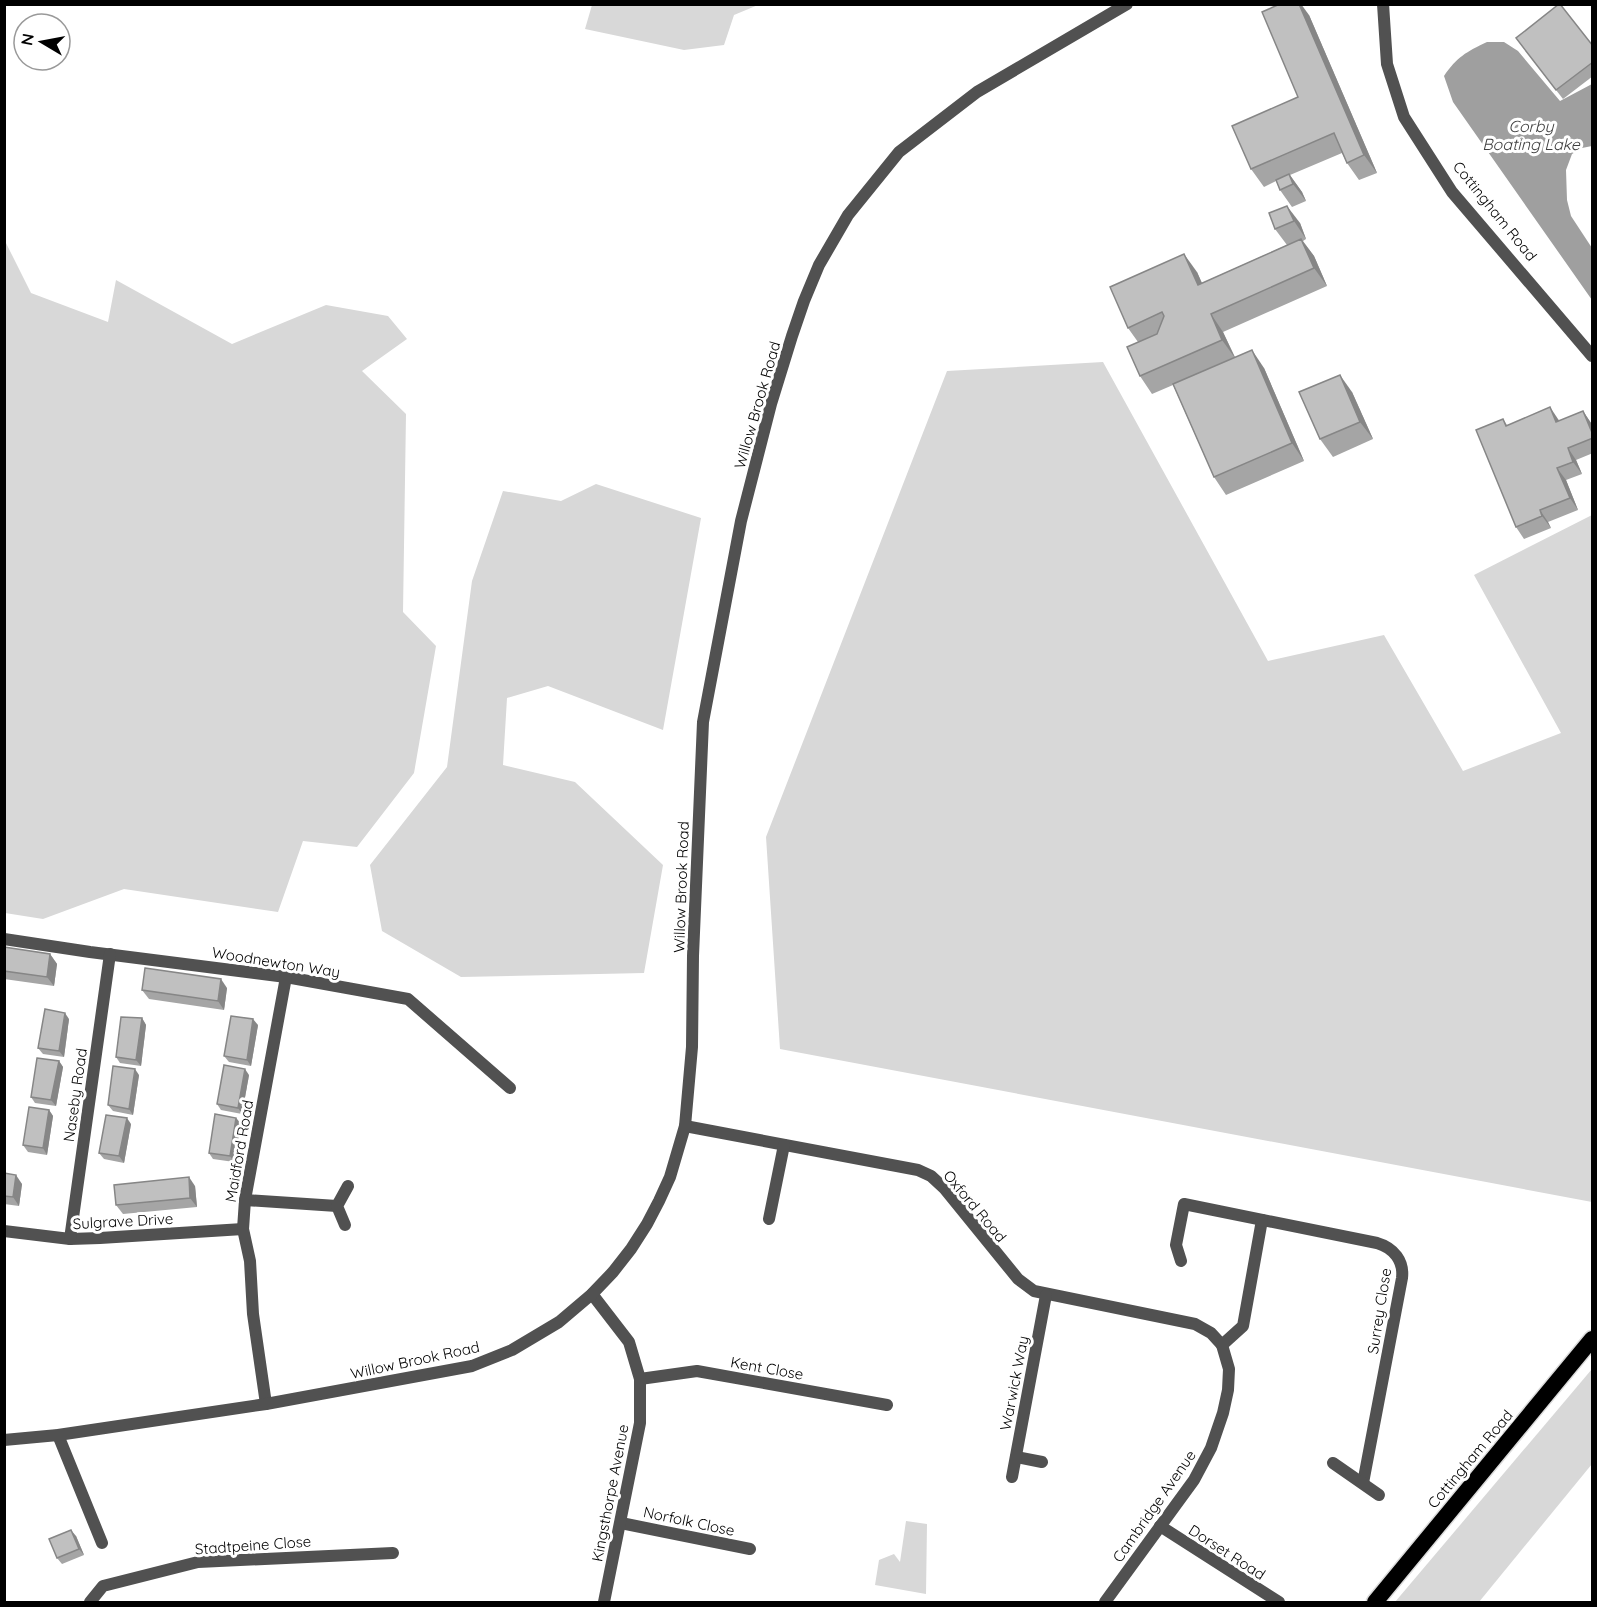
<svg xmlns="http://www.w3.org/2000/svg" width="1597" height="1607" font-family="Quicksand,sans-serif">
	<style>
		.green { fill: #d8d8d8 }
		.water { fill: #9f9f9f }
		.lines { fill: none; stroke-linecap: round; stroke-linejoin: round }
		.trunk-casing { stroke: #dbdbdb; stroke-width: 19 }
		.minor { stroke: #515151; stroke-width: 12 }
		.tertiary { stroke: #515151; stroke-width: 12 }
		.trunk { stroke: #000; stroke-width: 16 }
		.wall { fill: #a5a5a5 }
		.shaded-wall { fill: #868686 }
		.building { fill: #c0c0c0; stroke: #868686; stroke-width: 1.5 }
		.labels { text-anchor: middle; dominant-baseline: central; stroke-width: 6; stroke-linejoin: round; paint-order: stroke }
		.street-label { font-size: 15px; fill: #000; stroke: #fff }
		.water-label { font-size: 16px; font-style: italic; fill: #404040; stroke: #fff }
	</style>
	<rect width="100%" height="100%" fill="#fff"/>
	<g class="green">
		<path d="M 592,5 L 592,4 L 758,5 L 734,15 L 724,45 L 684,50 L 585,29 Z"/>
		<path d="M 5,241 L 31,293 L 108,322 L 116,280 L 232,344 L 326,305 L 388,316 L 407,339 L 362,371 L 406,414 L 403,612 L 436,646 L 414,773 L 357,847 L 303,841 L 278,912 L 124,889 L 43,919 L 5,913 Z"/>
		<path d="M 1103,362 L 1268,661 L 1384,635 L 1463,771 L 1561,733 L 1474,575 L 1592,515 L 1592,1202 L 780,1049 L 766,837 L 947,371 Z"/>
		<path d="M 596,484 L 701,518 L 663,730 L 548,686 L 507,698 L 503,765 L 575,782 L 663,865 L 644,973 L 461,977 L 382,931 L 370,865 L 447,767 L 472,581 L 503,491 L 561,501 Z"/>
		<path d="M 1592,1369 L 1592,1464 L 1479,1602 L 1395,1602 Z"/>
		<path d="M 906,1521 L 927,1524 L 926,1594 L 875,1585 L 879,1560 L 894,1554 L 900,1562 Z"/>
	</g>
	<path class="water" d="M 1487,42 L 1504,42 L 1518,51 L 1560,101 L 1592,84 L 1592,146 L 1582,148 L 1572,154 L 1566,170 L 1567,200 L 1571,216 L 1592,248 L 1592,300 L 1453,102 L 1444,76 C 1457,57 1466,52 1487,42 Z"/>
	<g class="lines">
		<g class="trunk-casing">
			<path id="trunk" d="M 1375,1602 L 1592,1339"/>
		</g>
		<g class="minor">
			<path d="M 4,939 L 90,952 L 286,977 L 408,999 L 510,1088"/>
			<path d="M 685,1126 L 918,1170 L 931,1176 L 944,1188 L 1018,1279 L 1034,1291 L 1195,1324 L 1211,1333 L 1222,1345"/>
			<path d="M 245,1200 L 337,1206"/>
			<path d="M 769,1219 L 784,1145"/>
			<path d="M 345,1225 L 337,1206 L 348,1186"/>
			<path d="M 4,1231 L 70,1239 L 100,1238 L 243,1229"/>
			<path d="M 70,1239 L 110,954"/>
			<path d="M 1181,1261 L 1176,1245 L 1184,1204 L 1377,1243 C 1394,1248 1404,1261 1402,1278 L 1363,1483"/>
			<path d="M 640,1379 L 697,1371 L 887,1405"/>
			<path d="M 266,1404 L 253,1314 L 250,1261 L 243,1229 L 245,1200 L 286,977"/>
			<path d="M 58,1435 L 102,1543"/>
			<path d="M 1016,1457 L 1042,1462"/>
			<path d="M 1333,1463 L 1379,1495"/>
			<path d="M 1012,1477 L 1046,1295"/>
			<path d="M 621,1523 L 750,1549"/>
			<path d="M 1160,1526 L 1279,1602"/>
			<path d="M 90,1602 L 103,1586 L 198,1562 L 393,1553"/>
			<path d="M 1105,1602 L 1194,1480 L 1211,1448 L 1223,1413 L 1228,1390 L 1229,1369 L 1222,1345 L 1243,1326 L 1262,1220"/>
		</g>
		<g class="tertiary">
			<path d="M 1383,4 L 1387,64 L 1404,117 L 1452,192 L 1592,356"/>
			<path d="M 592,1294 L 629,1342 L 640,1379 L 640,1423 L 604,1602"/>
			<path d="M 4,1440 L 58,1435 L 266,1404 L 472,1366 L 512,1350 L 559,1322 L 592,1294 L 613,1272 L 631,1249 L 647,1224 L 659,1201 L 670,1177 L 685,1126 L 692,1047 L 693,956 L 703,722 L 741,521 L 771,404 L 792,336 L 804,301 L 819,265 L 848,215 L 899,152 L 977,92 L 1127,4"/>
		</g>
		<use href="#trunk" class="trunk"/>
	</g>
	<g class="wall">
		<path d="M 1309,15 L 1377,173 L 1359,180 L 1347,163 L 1342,153 L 1290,175 L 1302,192 L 1306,201 L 1292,207 L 1280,190 L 1276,181 L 1264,187 L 1251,169 L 1298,97 Z"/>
		<path d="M 1516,38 L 1593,46 L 1593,76 L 1563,99 Z"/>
		<path d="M 1269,213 L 1300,223 L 1306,239 L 1303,241 L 1314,256 L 1327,286 L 1223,332 L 1235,357 L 1264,368 L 1304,461 L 1226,495 L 1214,477 L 1173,385 L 1152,394 L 1140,376 L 1138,342 L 1128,328 L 1197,272 L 1202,283 L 1287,245 L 1275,229 Z"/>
		<path d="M 1352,392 L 1373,439 L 1333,457 L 1320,439 Z"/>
		<path d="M 1583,411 L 1593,426 L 1593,453 L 1576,460 L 1582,474 L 1566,480 L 1578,510 L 1548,522 L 1551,528 L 1524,539 L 1516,527 L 1503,419 L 1507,425 L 1558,419 L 1559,421 Z"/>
		<path d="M 4,947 L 50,954 L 57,964 L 54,986 L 4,979 Z"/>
		<path d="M 227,988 L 224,1010 L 149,999 L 142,990 Z"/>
		<path d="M 142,1018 L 146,1025 L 141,1066 L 120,1063 L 116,1057 Z"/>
		<path d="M 69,1019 L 64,1057 L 43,1054 L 38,1048 Z"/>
		<path d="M 258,1025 L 251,1066 L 229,1062 L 224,1056 Z"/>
		<path d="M 59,1061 L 63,1067 L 56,1106 L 35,1103 L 31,1097 Z"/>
		<path d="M 139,1075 L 133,1115 L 113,1111 L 108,1105 Z"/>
		<path d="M 249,1075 L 242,1114 L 221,1110 L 217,1104 Z"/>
		<path d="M 49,1110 L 53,1116 L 47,1155 L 28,1152 L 23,1145 Z"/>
		<path d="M 236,1118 L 241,1124 L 234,1162 L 213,1159 L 209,1153 Z"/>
		<path d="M 131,1124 L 124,1163 L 104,1159 L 99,1153 Z"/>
		<path d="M 4,1173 L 22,1184 L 19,1206 L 4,1204 Z"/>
		<path d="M 195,1186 L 197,1207 L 123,1214 L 116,1205 Z"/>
		<path d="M 76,1536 L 84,1555 L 62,1564 L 57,1558 Z"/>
	</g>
	<g class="shaded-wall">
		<path d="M 1299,4 L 1301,4 L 1309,15 L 1377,173 L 1364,155 Z"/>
		<path d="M 1289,174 L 1302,192 L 1306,201 L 1293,184 Z"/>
		<path d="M 1287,206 L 1300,223 L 1306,239 L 1294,221 Z"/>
		<path d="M 1301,239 L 1314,256 L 1327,286 L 1314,268 Z"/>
		<path d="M 1184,254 L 1197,272 L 1210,302 L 1198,285 Z"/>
		<path d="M 1211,314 L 1223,332 L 1235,358 L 1222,340 Z"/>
		<path d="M 1252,350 L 1264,368 L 1304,461 L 1292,443 Z"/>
		<path d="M 1340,375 L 1352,392 L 1373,439 L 1360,422 Z"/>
		<path d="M 1550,407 L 1558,419 L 1565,434 L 1556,422 Z"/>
		<path d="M 1583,411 L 1593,426 L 1593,435 Z"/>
		<path d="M 1568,448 L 1576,460 L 1582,474 L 1573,462 Z"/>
		<path d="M 1557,468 L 1566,480 L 1578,510 L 1570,498 Z"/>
		<path d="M 1540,510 L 1548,522 L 1551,528 L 1542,516 Z"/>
		<path d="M 50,954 L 57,964 L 54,986 L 47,977 Z"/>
		<path d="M 221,979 L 227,988 L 224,1010 L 218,1001 Z"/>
		<path d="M 65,1013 L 69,1019 L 64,1057 L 59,1051 Z"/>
		<path d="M 142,1018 L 146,1025 L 141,1066 L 136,1060 Z"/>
		<path d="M 253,1019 L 258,1025 L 251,1066 L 247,1060 Z"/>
		<path d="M 59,1061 L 63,1067 L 56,1106 L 51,1100 Z"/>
		<path d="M 135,1069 L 139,1075 L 133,1115 L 129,1109 Z"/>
		<path d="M 245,1069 L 249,1075 L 242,1114 L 238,1108 Z"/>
		<path d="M 49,1110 L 53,1116 L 47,1155 L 43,1148 Z"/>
		<path d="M 127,1118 L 131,1124 L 124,1163 L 119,1156 Z"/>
		<path d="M 236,1118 L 241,1124 L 234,1162 L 230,1156 Z"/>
		<path d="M 16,1175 L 22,1184 L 19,1206 L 13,1197 Z"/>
		<path d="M 189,1177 L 195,1186 L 197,1207 L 190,1198 Z"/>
		<path d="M 71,1530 L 76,1536 L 84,1555 L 79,1549 Z"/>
	</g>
	<g class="building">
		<path d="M 1280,4 L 1299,4 L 1364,155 L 1347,163 L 1334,133 L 1251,169 L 1232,126 L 1298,97 L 1262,12 Z"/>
		<path d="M 1559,4 L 1560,4 L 1593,46 L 1593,62 L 1556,90 L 1516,38 Z"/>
		<path d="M 1289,174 L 1293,184 L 1280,190 L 1276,180 Z"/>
		<path d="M 1287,206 L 1294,221 L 1275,229 L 1269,213 Z"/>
		<path d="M 1301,239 L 1314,268 L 1211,314 L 1222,340 L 1140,376 L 1127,347 L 1157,334 L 1164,316 L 1162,312 L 1128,328 L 1110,287 L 1184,254 L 1198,285 Z"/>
		<path d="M 1252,350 L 1292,443 L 1214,477 L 1173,384 Z"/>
		<path d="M 1340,375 L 1360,422 L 1320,439 L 1299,392 Z"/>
		<path d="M 1550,407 L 1556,422 L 1583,411 L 1593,435 L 1593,438 L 1568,448 L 1573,462 L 1557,468 L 1570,498 L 1540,510 L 1542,516 L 1516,527 L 1476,430 L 1503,419 L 1506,426 Z"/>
		<path d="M 4,947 L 50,954 L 47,977 L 4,971 Z"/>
		<path d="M 145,968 L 221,979 L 218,1001 L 142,990 Z"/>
		<path d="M 45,1009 L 65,1013 L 59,1051 L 38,1048 Z"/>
		<path d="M 231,1016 L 253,1019 L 247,1060 L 224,1056 Z"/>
		<path d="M 121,1017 L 142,1018 L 136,1060 L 116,1057 Z"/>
		<path d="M 37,1058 L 59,1061 L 51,1100 L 31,1097 Z"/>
		<path d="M 224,1065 L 245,1069 L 238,1108 L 217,1104 Z"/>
		<path d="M 113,1066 L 135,1069 L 129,1109 L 108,1105 Z"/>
		<path d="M 29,1107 L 49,1110 L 43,1148 L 23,1145 Z"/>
		<path d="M 215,1114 L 236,1118 L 230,1156 L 209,1153 Z"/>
		<path d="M 106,1115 L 127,1118 L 119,1156 L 99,1153 Z"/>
		<path d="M 4,1173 L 16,1175 L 13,1197 L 4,1196 Z"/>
		<path d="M 189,1177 L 190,1198 L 116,1205 L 114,1185 Z"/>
		<path d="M 71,1530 L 79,1549 L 57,1558 L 49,1539 Z"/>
	</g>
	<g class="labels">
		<g class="street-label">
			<text transform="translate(1495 211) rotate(51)">Cottingham Road</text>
			<text transform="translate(757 405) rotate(-74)">Willow Brook Road</text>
			<text transform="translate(681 887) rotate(-88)">Willow Brook Road</text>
			<text transform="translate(276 962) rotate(9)">Woodnewton Way</text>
			<text transform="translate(75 1095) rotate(-82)">Naseby Road</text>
			<text transform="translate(239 1151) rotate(-80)">Maidford Road</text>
			<text transform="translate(975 1206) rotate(50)">Oxford Road</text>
			<text transform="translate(123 1221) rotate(-3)">Sulgrave Drive</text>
			<text transform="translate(1379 1311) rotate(-81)">Surrey Close</text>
			<text transform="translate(415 1360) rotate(-12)">Willow Brook Road</text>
			<text transform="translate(767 1368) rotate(10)">Kent Close</text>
			<text transform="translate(1014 1383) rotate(-79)">Warwick Way</text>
			<text transform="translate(1470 1459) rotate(-50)">Cottingham Road</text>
			<text transform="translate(610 1493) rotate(-79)">Kingsthorpe Avenue</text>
			<text transform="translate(1154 1506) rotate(-55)">Cambridge Avenue</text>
			<text transform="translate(689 1521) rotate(12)">Norfolk Close</text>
			<text transform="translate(253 1545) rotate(-4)">Stadtpeine Close</text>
			<text transform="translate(1227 1552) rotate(33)">Dorset Road</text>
		</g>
		<g class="water-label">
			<text x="1531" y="126">Corby<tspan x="1531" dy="18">Boating Lake</tspan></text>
		</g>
	</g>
	<rect width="1597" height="1607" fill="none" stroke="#000000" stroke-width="12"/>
	<g transform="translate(42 42) rotate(280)"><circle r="28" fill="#ffffff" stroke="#999999" stroke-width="1.5"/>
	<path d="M0-4.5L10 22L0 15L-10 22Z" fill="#000000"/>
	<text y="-9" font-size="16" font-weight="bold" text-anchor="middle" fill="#000000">N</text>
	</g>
</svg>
